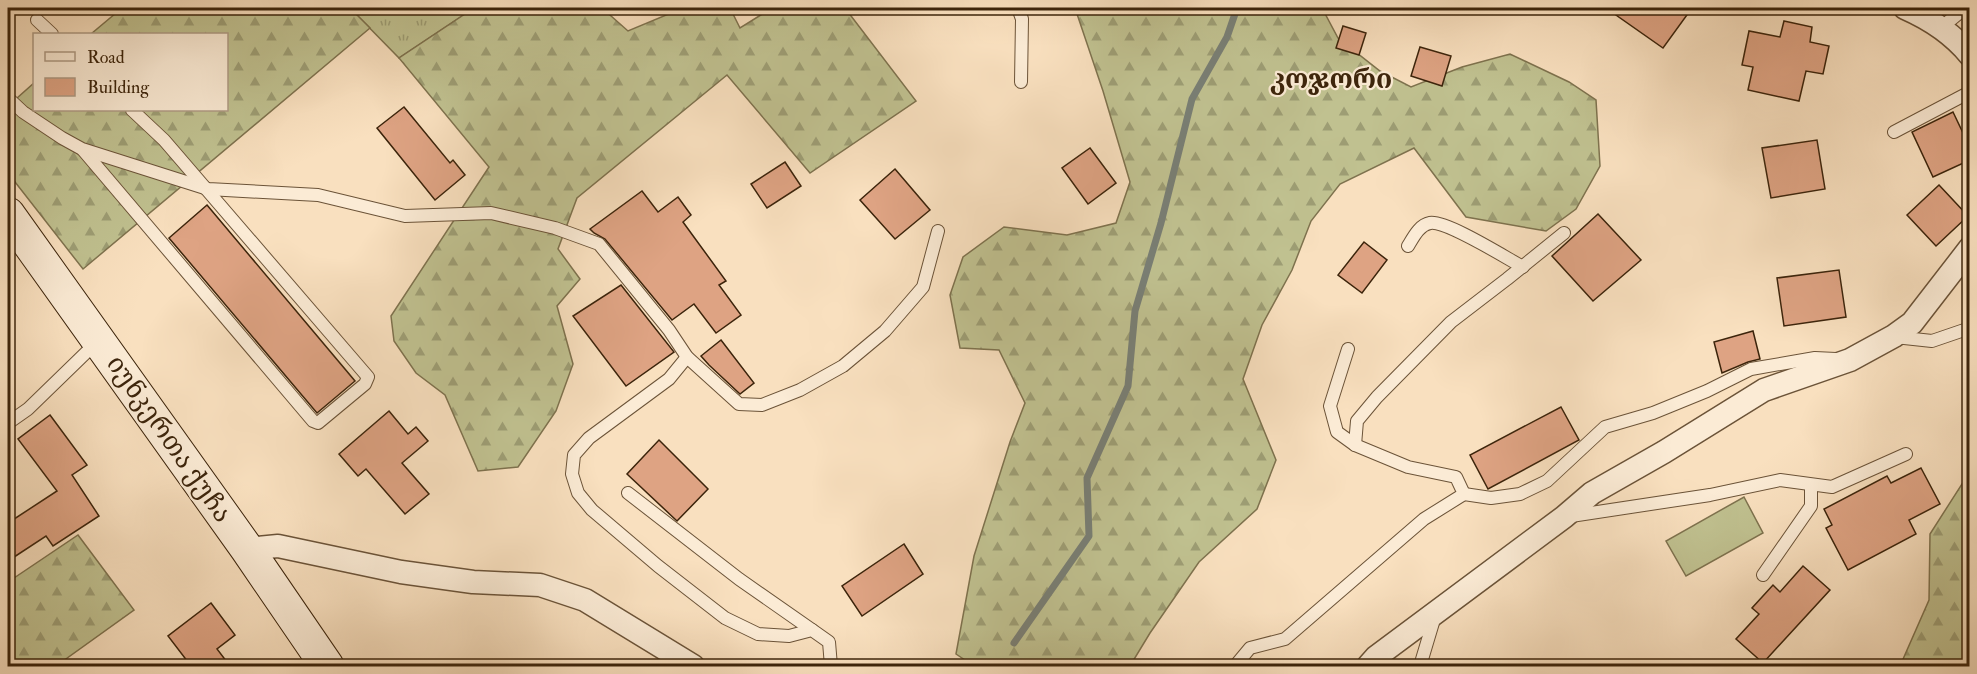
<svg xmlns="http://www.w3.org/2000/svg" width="1977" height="674" font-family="'IM FELL Double Pica','Noto Serif Georgian',serif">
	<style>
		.grass { fill: url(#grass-tufts); stroke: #7e724e; stroke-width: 1.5 }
		.forest { fill: url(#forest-firs); stroke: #7e724e; stroke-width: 1.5 }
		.pitch { fill: #c0c190; stroke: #7e724e; stroke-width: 1.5 }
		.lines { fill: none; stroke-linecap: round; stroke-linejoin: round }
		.stream { stroke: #797f75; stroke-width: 7 }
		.building { fill: #dea383; stroke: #3c240b; stroke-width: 1.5 }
		.lane-casing { stroke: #6b5338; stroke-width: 14 }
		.street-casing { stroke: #6b5338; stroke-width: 25 }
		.secondary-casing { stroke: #3c240b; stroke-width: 35 }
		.lane { stroke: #fbebd5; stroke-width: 12 }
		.street { stroke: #fbebd5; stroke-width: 22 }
		.secondary { stroke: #fbebd5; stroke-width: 33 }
		.labels { text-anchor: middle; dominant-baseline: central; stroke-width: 4.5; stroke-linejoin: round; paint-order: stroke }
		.street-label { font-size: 26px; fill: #3c240b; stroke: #fbebd5 }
		.neighbourhood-label { font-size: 27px; font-weight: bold; fill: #3c240b; stroke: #fbebd5 }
	</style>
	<defs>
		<pattern id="grass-tufts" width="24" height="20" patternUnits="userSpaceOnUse" patternTransform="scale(1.5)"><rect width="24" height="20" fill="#c0c190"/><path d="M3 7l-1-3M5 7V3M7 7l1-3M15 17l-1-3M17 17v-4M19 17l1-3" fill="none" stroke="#9d9d74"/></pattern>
		<pattern id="forest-firs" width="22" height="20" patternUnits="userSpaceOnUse" patternTransform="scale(1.5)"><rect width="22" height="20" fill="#c0c190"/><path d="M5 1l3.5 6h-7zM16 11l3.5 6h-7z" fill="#9d9d74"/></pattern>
	</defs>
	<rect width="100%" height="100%" fill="#f9e0bf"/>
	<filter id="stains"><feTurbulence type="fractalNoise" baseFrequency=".00333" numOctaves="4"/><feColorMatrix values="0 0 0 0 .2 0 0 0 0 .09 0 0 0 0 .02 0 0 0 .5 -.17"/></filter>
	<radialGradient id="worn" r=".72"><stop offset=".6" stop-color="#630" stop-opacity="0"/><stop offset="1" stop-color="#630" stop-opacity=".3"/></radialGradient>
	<path class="grass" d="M 350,8 L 474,8 L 399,58 Z"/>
	<g class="forest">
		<path d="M 122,8 L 350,8 L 370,28 L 83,269 L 8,173 L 8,106 L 34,83 L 34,110 L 226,110 L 226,34 L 91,34 Z"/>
		<path d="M 474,8 L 602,8 L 628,31 L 683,8 L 730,8 L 740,28 L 772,8 L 845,8 L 916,101 L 810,173 L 727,75 L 577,198 L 558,249 L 580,279 L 557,306 L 573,364 L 556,411 L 518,467 L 478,471 L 445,395 L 416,373 L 394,341 L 391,316 L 489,167 L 399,58 Z"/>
		<path d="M 1075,8 L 1322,8 L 1338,38 L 1380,71 L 1411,87 L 1462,67 L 1510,54 L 1569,82 L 1596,100 L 1600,166 L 1576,209 L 1546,231 L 1466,217 L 1414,148 L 1340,184 L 1311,221 L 1292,270 L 1262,325 L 1243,379 L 1276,460 L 1257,509 L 1199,562 L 1150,633 L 1130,666 L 974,666 L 956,654 L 974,556 L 1010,442 L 1025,403 L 999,350 L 960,348 L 950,295 L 963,257 L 1004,227 L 1067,235 L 1116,223 L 1130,182 L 1103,91 Z"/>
		<path d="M 1969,473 L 1969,666 L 1900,666 L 1929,600 L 1930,534 Z"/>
		<path d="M 78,535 L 134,610 L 56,666 L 8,666 L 8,575 L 11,580 Z"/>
	</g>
	<path class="pitch" d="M 1744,497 L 1763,533 L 1686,576 L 1666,541 Z"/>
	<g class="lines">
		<path class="stream" d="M 1014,643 L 1089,536 L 1087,478 L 1128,386 L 1135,311 L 1161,223 L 1192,99 L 1227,37 L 1237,8"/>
	</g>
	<g class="building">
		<path d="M 1606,8 L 1692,8 L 1663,48 Z"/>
		<path d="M 1784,21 L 1812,27 L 1810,42 L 1829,46 L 1823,74 L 1806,71 L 1799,101 L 1748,90 L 1753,67 L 1742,65 L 1749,31 L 1780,37 Z"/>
		<path d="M 1343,26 L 1366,33 L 1359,55 L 1336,48 Z"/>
		<path d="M 1420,47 L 1451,56 L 1442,86 L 1411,76 Z"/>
		<path d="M 404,107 L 450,163 L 453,160 L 465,175 L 435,200 L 377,128 Z"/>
		<path d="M 1953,112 L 1964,135 L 1970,133 L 1970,160 L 1933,177 L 1912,132 Z"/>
		<path d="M 1817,140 L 1825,189 L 1771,198 L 1762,148 Z"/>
		<path d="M 1090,148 L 1116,183 L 1088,204 L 1062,168 Z"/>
		<path d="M 785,162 L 801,186 L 767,208 L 751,184 Z"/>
		<path d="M 895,169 L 930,210 L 895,239 L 860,200 Z"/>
		<path d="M 1939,185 L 1968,216 L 1936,246 L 1907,215 Z"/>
		<path d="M 642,191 L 658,212 L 678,197 L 691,215 L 683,222 L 726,281 L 719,285 L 741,315 L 716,333 L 694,304 L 672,320 L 605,239 L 594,233 L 590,229 Z"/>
		<path d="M 207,205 L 355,381 L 317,413 L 169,238 Z"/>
		<path d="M 1598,214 L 1641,260 L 1593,301 L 1552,256 Z"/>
		<path d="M 1364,242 L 1387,260 L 1362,293 L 1338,275 Z"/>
		<path d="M 1839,270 L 1846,317 L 1784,326 L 1777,278 Z"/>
		<path d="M 621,285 L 674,352 L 626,386 L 573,316 Z"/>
		<path d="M 1753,331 L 1760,359 L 1748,362 L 1722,373 L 1714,342 Z"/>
		<path d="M 721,340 L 754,383 L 740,394 L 709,365 L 701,356 Z"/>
		<path d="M 1561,407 L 1579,440 L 1488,489 L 1470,455 Z"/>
		<path d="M 389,411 L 408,434 L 416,427 L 428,441 L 402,463 L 429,494 L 405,514 L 366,469 L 358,476 L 339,454 Z"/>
		<path d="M 50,415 L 87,465 L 72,475 L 99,516 L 53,546 L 46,536 L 8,561 L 8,523 L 57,491 L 18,439 Z"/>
		<path d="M 659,440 L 708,489 L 677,521 L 627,474 Z"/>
		<path d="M 1921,468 L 1940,504 L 1909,520 L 1916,534 L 1848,570 L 1826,528 L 1832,525 L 1824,509 L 1887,476 L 1891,483 Z"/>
		<path d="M 904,544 L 923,574 L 862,616 L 842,586 Z"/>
		<path d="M 1803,566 L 1830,590 L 1763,663 L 1736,639 L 1759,614 L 1752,608 L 1773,585 L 1780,592 Z"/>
		<path d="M 211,603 L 235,635 L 217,649 L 230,666 L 191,666 L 168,636 Z"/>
	</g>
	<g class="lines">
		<g class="lane-casing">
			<g id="lane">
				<path d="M 1018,8 L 1022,19 L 1021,82"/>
				<path d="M 37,20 L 52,34"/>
				<path d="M 1942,27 L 1965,8"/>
				<path d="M 8,98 L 23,112 L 62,138 L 82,149 L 208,189 L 318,195 L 405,216 L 491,213 L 555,228 L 599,244 L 669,330 L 687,357 L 739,404 L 762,405 L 800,390 L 843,366 L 885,331 L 923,287 L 938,231"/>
				<path d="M 1894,132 L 1970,92"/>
				<path d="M 83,150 L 313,421 L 318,423 L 365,384 L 368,377 L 164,140 L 132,110"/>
				<path d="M 1408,246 C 1413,238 1419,225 1430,223 C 1446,220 1506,258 1523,267"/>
				<path d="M 1895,337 L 1932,341 L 1970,328"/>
				<path d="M 687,357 L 669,379 L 589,438 L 574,455 L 572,474 L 578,493 L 592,510 L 658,566 L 725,618 L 758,634 L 789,636 L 812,630 L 829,642 L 831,666"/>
				<path d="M 8,423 L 28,409 L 98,341"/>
				<path d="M 1355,445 L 1357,421 L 1377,397 L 1451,322 L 1507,279 L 1564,233"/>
				<path d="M 628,493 L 739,579 L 812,630"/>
				<path d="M 1464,494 L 1491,498 L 1520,494 L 1547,481 L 1605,427 L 1653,413 L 1707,391 L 1751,369 L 1815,358 L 1836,359"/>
				<path d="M 1571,516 L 1710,495 L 1780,480 L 1832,487 L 1906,454"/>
				<path d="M 1763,575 L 1811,506 L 1811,485"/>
				<path d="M 1235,666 L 1250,648 L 1285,639 L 1424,519 L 1464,494 L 1456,477 L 1408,467 L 1355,445 L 1337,432 L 1330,406 L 1348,349"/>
				<path d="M 1420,666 L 1435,616"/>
			</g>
		</g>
		<g class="street-casing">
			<g id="street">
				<path d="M 1905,8 C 1930,19 1952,33 1970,55"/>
				<path d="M 247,549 L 278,546 L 401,572 L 473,582 L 540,585 L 585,600 L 693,666"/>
				<path d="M 1368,666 L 1376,657 L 1564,517 L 1592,493 L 1664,452 L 1764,390 L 1850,360 L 1894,336 L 1912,323 L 1970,248"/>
			</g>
		</g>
		<g class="secondary-casing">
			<path id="secondary" d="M 8,214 L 247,549 L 327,666"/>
		</g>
		<use href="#lane" class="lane"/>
		<use href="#street" class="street"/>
		<use href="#secondary" class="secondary"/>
	</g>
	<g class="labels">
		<g class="street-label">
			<text transform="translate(169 439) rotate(55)">იუნკერთა ქუჩა</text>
		</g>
		<g class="neighbourhood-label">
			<text x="1331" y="79">კოჯორი</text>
		</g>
	</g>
	<rect width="1977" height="674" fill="none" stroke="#f9e0bf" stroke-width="30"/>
	<rect x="9" y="9" width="1959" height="656" fill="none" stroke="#3c240b" stroke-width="3"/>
	<rect x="15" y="15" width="1947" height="644" fill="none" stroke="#3c240b" stroke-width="1.5"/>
	<rect x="33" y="33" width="195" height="78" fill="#fbebd5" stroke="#af9b84" stroke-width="1.5"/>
	<rect x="45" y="52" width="30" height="9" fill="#fbebd5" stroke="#af9b84" stroke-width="1.5"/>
	<text x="87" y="63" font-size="18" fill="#3c240b">Road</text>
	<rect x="45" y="78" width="30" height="18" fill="#dea383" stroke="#af9b84" stroke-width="1.5"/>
	<text x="87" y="93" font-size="18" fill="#3c240b">Building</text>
	<rect width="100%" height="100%" filter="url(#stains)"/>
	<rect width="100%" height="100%" fill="url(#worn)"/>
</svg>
